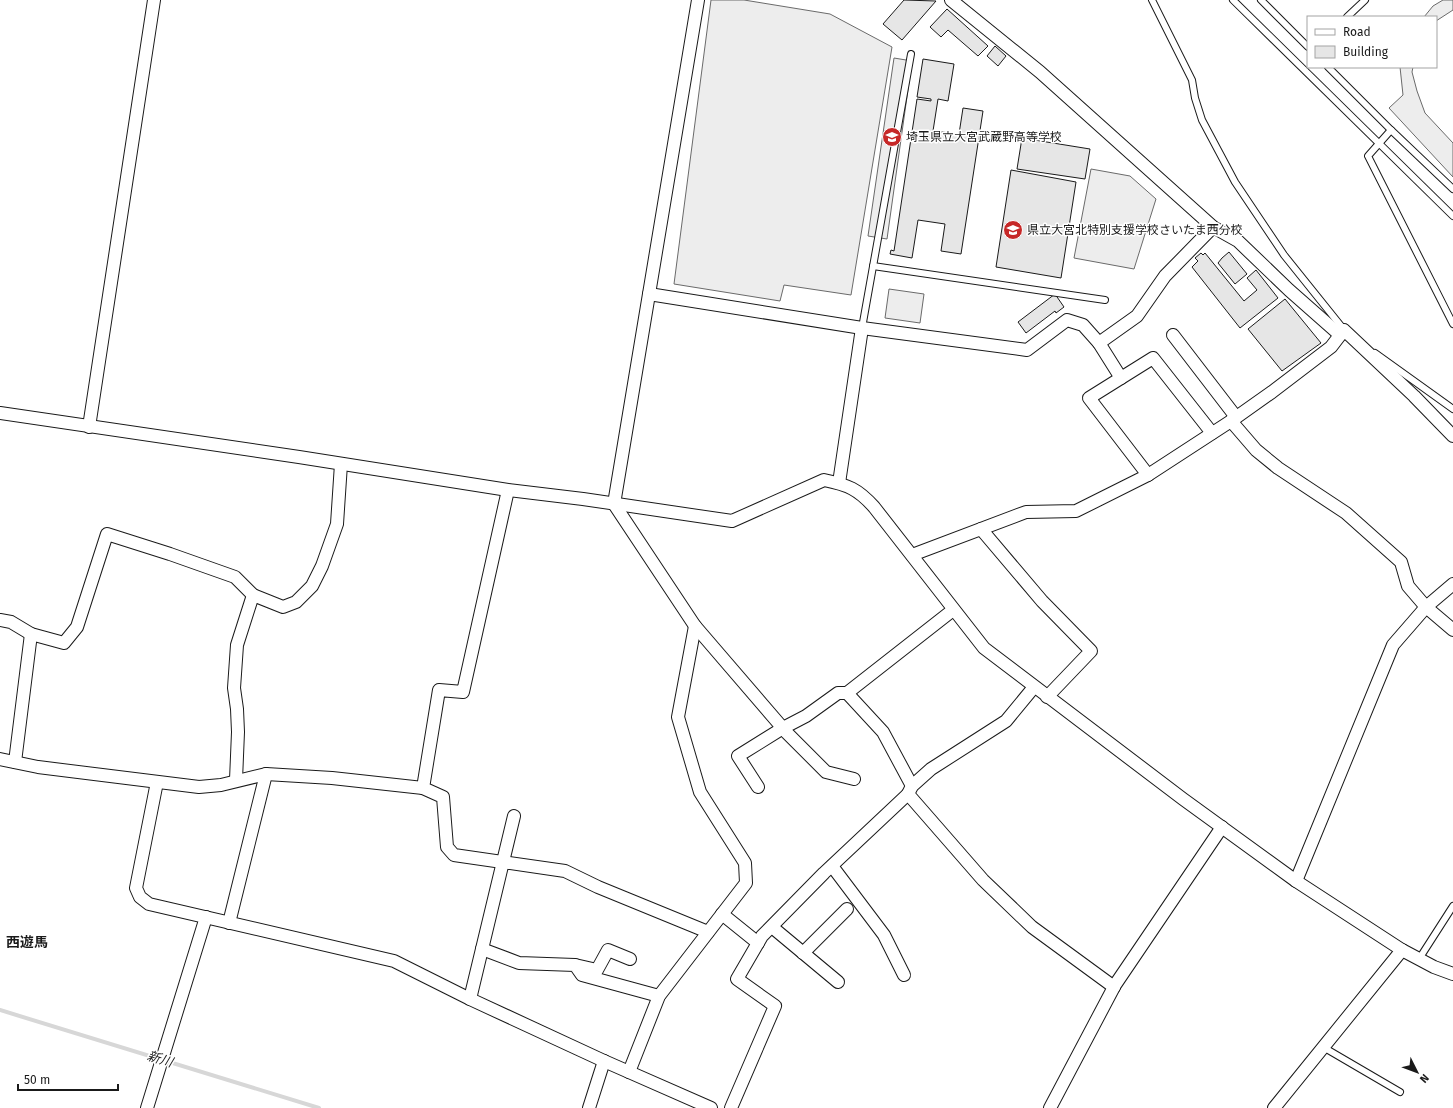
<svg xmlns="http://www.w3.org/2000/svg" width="1453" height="1108" font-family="'Fira Sans','Noto Sans JP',sans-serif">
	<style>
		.built { fill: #ededed; stroke: #6a6a6a }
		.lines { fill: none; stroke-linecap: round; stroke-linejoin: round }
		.stream { stroke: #d7d7d7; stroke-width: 4 }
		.building { fill: #e6e6e6; stroke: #1a1a1a }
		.lane-casing { stroke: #1a1a1a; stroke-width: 8 }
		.street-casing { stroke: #1a1a1a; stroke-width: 14 }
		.lane { stroke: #fff; stroke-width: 6 }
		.street { stroke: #fff; stroke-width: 12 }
		.labels { text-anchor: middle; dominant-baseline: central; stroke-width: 3; stroke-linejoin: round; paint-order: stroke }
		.poi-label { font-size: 12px; fill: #1a1a1a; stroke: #fff; text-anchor: start }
		.water-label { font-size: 13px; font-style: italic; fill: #1a1a1a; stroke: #fff }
		.quarter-label { font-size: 14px; font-weight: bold; fill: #1a1a1a; stroke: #fff }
	</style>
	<rect width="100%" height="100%" fill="#fff"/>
	<g class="built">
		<path d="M 711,0 L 744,0 L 830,14 L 892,47 L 851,295 L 784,285 L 780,301 L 674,284 Z"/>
		<path d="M 1443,0 L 1453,0 L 1453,10 L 1436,21 L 1436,17 L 1424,17 L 1433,6 Z"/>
		<path d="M 894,58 L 912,61 L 887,239 L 868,236 Z"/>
		<path d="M 1400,67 L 1413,67 L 1412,72 L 1417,91 L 1425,113 L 1453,143 L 1453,177 L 1389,108 L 1403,95 Z"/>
		<path d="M 1091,169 L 1130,176 L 1156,199 L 1134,269 L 1074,258 Z"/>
		<path d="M 889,289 L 924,294 L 920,323 L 885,318 Z"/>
	</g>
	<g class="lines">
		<path class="stream" d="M 0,1010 L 319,1108"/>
	</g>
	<g class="building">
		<path d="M 904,0 L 936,1 L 902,40 L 883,24 Z"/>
		<path d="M 947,9 L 988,46 L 978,56 L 948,30 L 941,37 L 930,27 Z"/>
		<path d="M 995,46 L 1006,56 L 998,66 L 987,56 Z"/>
		<path d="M 923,59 L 954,64 L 948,101 L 938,99 L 933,131 L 959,134 L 963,108 L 983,111 L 961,254 L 941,251 L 945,224 L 918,220 L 912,258 L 890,254 L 891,250 L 894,251 L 917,99 L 931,101 L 931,99 L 917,97 Z"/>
		<path d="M 1022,138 L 1090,149 L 1085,179 L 1017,169 Z"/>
		<path d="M 1011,170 L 1076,182 L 1061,278 L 996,267 Z"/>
		<path d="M 1229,252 L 1247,274 L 1235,284 L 1218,263 L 1222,258 Z"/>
		<path d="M 1201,253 L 1203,255 L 1205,253 L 1244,301 L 1257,290 L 1247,278 L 1256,270 L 1278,298 L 1240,328 L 1192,267 L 1198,261 L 1195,258 Z"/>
		<path d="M 1055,294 L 1064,307 L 1056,313 L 1055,311 L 1026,333 L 1018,322 Z"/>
		<path d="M 1285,299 L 1321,343 L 1282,371 L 1248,329 Z"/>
	</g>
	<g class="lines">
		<g class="lane-casing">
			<g id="lane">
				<path d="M 1152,0 L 1192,80 L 1195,98 L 1202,120 L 1235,182 L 1284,255 L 1345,331"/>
				<path d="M 1233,0 L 1453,216"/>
				<path d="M 1261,0 L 1308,47"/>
				<path d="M 1347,17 L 1365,0"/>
				<path d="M 1328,67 L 1391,130 L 1453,189"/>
				<path d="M 1391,130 L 1368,156 L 1453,324"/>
				<path d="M 873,266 L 1105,300"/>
				<path d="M 862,328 L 911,54"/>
				<path d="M 1375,353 L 1453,409"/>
				<path d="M 1419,959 L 1453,906"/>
				<path d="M 1323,1047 L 1400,1092"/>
			</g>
		</g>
		<g class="street-casing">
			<g id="street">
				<path d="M 698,0 L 614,504 L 695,626 L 787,733 L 826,772 L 854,779"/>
				<path d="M 951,0 L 1040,72 L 1213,227 L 1238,241 L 1289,290 L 1340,335"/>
				<path d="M 649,294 L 862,328 L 1027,350 L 1067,320 L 1083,325 L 1099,343"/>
				<path d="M 1173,335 L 1236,417"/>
				<path d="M 1121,378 L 1099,343 L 1137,316 L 1165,276 L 1213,227"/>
				<path d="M 0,413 L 299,457 L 508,490 L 583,499 L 732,521 L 824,480 C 848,485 858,489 874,507 L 984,648 L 1183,799 L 1296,881 L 1402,950 L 1434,967 L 1453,974"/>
				<path d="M 1231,421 L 1256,450 L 1278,468 L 1346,513 L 1401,562 L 1408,586 L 1426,607 L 1453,630"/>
				<path d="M 89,427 L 154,0"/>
				<path d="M 1148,475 L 1089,398 L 1153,358 L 1212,433"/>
				<path d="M 839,483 L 862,328"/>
				<path d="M 508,490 L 463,692 L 439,690 L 423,788 L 443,797 L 447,847 L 454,855 L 565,871 L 598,887 L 708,932"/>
				<path d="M 981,529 L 1042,601 L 1091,651 L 1047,697"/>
				<path d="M 912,555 L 1026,512 L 1076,511 L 1148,475 L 1231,421 L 1272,392 L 1331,347 L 1344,330 L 1414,396 L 1453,436"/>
				<path d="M 0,620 L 11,622 L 31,634 L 64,643 L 77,627 L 107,534 L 170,554 L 235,577 L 253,595"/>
				<path d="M 1034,687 L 1006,721 L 931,769 L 912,786 L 908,794 L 983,880 L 1032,927 L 1114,987"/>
				<path d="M 847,693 L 883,732 L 912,786"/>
				<path d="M 0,759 L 38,767 L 199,787 L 221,785 L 266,774 L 332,778 L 423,788"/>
				<path d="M 15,762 L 31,634"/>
				<path d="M 236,780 L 238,732 L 237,709 L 234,688 L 237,645 L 253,595 L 283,607 L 296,602 L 312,586 L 322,566 L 337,524 L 341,464"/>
				<path d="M 157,782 L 136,888 L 140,897 L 149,904 L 394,961 L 470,999 L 604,1061 L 711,1108"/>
				<path d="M 758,787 L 738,756 L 783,728 L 806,716 L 838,693 L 847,693 L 953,610"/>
				<path d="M 832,866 L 884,935 L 904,975"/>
				<path d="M 1296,881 L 1393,645 L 1426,607 L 1453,584"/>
				<path d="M 722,914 L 758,943"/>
				<path d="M 229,923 L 266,774"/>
				<path d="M 772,927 L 838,982"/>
				<path d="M 482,949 L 519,963 L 575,965 L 582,975 L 659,996"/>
				<path d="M 803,953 L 847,909"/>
				<path d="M 575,965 L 597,970 L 608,950 L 630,959"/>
				<path d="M 470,999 L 514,816"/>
				<path d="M 629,1072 L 659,996 L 746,883 L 745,863 L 700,792 L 678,717 L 695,626"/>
				<path d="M 147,1108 L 206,917"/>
				<path d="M 589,1108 L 604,1061"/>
				<path d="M 731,1108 L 775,1006 L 737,979 L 762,936 L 824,873 L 908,794"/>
				<path d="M 1050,1108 L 1115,985 L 1222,827"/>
				<path d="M 1274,1108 L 1402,950"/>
			</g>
		</g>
		<use href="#lane" class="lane"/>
		<use href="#street" class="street"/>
	</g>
	<defs>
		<g id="school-disc" transform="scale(1)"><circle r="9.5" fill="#c62828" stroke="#fff"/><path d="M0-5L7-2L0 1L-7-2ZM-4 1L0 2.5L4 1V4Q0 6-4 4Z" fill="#fff"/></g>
	</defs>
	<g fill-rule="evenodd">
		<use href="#school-disc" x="892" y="137"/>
		<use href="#school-disc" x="1013" y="230"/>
	</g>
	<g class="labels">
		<g class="poi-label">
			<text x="906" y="137">埼玉県立大宮武蔵野高等学校</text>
			<text x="1027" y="230">県立大宮北特別支援学校さいたま西分校</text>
		</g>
		<g class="water-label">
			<text transform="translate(160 1059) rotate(17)">新川</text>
		</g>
		<g class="quarter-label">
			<text x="27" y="942">西遊馬</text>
		</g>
	</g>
	<rect x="1307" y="16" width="130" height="52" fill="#ffffff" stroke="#a3a3a3"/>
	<rect x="1315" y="29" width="20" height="6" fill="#ffffff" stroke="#a3a3a3"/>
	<text x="1343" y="36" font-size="12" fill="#1a1a1a">Road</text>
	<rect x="1315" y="46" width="20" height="12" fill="#e6e6e6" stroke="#a3a3a3"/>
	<text x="1343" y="56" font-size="12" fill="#1a1a1a">Building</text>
	<g transform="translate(1417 1072) rotate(132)" stroke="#ffffff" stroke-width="3" paint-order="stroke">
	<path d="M0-3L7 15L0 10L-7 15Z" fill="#1a1a1a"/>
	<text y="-6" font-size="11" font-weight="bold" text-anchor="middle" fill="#1a1a1a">N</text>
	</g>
	<path d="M18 1084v6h100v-6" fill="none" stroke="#1a1a1a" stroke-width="2"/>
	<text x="24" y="1084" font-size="12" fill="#1a1a1a" stroke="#ffffff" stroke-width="3" paint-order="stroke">50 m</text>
</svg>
